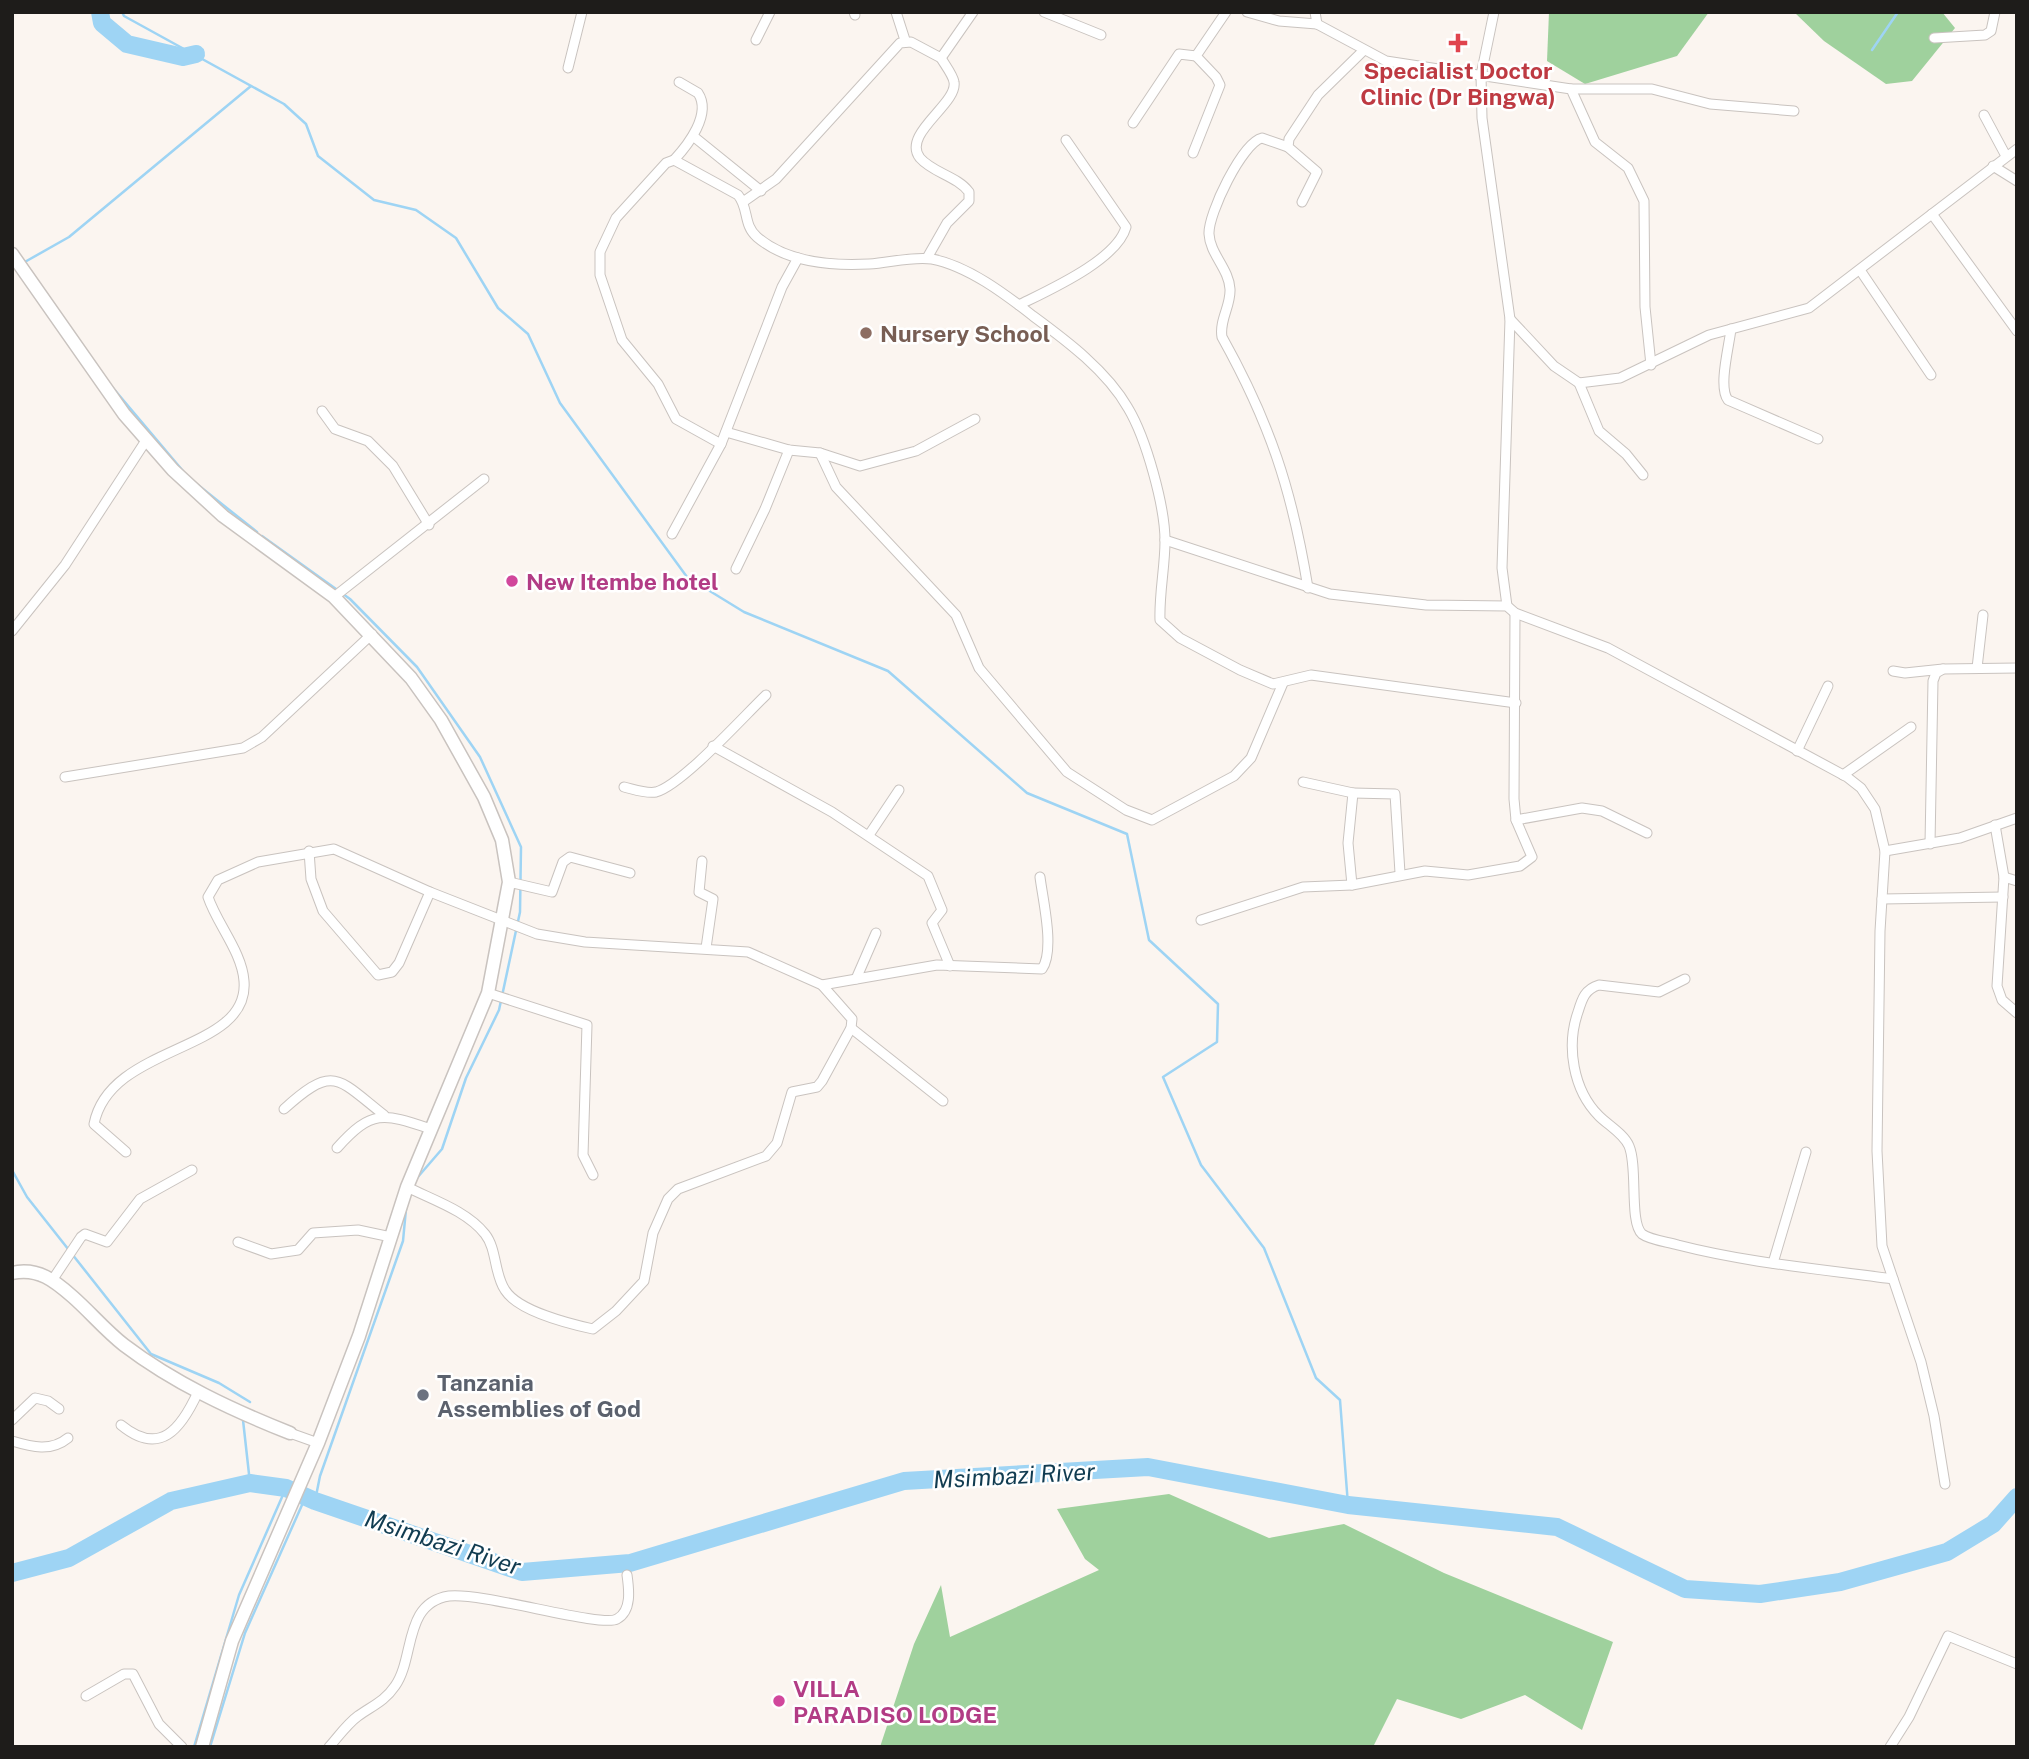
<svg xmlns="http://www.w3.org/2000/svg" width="2029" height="1759" font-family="'Public Sans',sans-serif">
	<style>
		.green { fill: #9fd19d }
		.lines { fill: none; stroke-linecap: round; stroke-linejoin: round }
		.stream { stroke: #9ed4f4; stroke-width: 2.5 }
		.river { stroke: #9ed4f4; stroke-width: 18 }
		.street-casing { stroke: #c9c3bf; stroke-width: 11 }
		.secondary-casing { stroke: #c9c3bf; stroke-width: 15 }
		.street { stroke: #fff; stroke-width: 9 }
		.secondary { stroke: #fff; stroke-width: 12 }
		.health-dot { fill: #e0444e; stroke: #fff; stroke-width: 2.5 }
		.education-dot { fill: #8d6e63; stroke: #fff; stroke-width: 2.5 }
		.hotel-dot { fill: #d1479c; stroke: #fff; stroke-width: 2.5 }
		.worship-dot { fill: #6b7280; stroke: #fff; stroke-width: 2.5 }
		.labels { text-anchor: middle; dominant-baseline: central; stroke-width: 5; stroke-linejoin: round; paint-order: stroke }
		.health-label { font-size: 23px; font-weight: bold; fill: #be3a42; stroke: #fff }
		.education-label { font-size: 23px; font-weight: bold; fill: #785e54; stroke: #fff; text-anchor: start }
		.hotel-label { font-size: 23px; font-weight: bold; fill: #b23c85; stroke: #fff; text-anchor: start }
		.worship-label { font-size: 23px; font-weight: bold; fill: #5b616d; stroke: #fff; text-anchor: start }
		.water-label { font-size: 24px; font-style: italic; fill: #113c51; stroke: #fff }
	</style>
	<rect width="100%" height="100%" fill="#fbf5f0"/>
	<g class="green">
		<path d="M 1549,12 L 1709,12 L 1677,56 L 1585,84 L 1547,61 Z"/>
		<path d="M 1794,12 L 1942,12 L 1955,28 L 1912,81 L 1886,84 L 1824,41 Z"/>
		<path d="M 1169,1494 L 1269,1538 L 1344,1524 L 1444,1573 L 1613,1642 L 1582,1730 L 1525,1695 L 1461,1719 L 1397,1699 L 1373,1747 L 880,1747 L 914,1644 L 941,1585 L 950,1637 L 1099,1570 L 1085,1559 L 1057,1509 Z"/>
	</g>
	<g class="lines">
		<g class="stream">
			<path d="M 122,12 L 124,16 L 284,104 L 306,124 L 318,156 L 374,200 L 416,210 L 456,238 L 498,308 L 528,334 L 560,403 L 687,577 L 744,612 L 888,671 L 1027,793 L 1127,834 L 1149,940 L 1218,1004 L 1217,1042 L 1163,1077 L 1201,1165 L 1264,1248 L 1316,1378 L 1340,1400 L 1348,1505"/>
			<path d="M 1872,50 L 1898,12"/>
			<path d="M 23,263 L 69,237 L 251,86"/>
			<path d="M 113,388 L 183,471"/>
			<path d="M 198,485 L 257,532"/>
			<path d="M 262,536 L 350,599 L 417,667 L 480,757 L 521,847 L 520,912 L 499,1010 L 466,1078 L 442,1149 L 417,1178"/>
			<path d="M 12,1170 L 27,1197 L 151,1354 L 219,1383 L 250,1402"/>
			<path d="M 243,1420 L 250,1483"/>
			<path d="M 315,1501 L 320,1476 L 403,1241 L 406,1209"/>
			<path d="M 194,1747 L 239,1595 L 286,1488"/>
			<path d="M 210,1747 L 245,1633 L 306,1496"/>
		</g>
		<g class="river">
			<path d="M 100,12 L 102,23 L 127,44 L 183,57 L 196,54"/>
			<path d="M 12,1573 L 69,1558 L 171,1501 L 250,1483 L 286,1488 L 315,1501 L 522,1572 L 630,1563 L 904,1481 L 1148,1467 L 1348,1505 L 1557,1527 L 1685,1589 L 1760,1594 L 1840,1582 L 1947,1552 L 1993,1524 L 2017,1497"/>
		</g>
		<g class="street-casing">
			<g id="street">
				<path d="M 854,12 L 855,15"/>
				<path d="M 896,12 L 905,40"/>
				<path d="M 1044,12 L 1101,35"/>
				<path d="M 1247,12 L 1279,21 L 1317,24 L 1386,61 L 1571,89 L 1595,142 L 1628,168 L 1644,201 L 1645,307 L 1651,365"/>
				<path d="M 1315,12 L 1317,24"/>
				<path d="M 1494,12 L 1481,75 L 1482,118 L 1510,319 L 1502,568 L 1507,606"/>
				<path d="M 1934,38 L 1985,35 L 1991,31 L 1995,12"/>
				<path d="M 756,40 L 770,12"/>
				<path d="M 568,68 L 582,12"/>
				<path d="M 1571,89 L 1652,89 L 1710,104 L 1794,111"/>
				<path d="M 1984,115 L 2006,156"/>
				<path d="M 1133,123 L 1179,54 L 1196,56"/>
				<path d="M 693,136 L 761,191"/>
				<path d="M 1288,147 L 1262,138 C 1242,143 1208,214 1209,234 C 1210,254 1229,269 1230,289 C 1231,306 1219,320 1222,337 C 1270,423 1292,490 1308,588"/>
				<path d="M 1193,153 L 1220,85 L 1216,77 L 1196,56 L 1226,12"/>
				<path d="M 674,160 C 688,145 712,114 698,93 L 679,82"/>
				<path d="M 1993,166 L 2017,181"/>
				<path d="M 743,202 L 776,179 L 900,43 L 911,42 L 941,58 L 973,12"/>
				<path d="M 1302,202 L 1317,172 L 1288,147 L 1289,139 L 1318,95 L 1363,51"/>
				<path d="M 1932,214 L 2017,331"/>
				<path d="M 927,258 L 947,223 L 969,201 L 969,192 C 957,176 933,173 920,158 C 901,134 958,104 954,82 C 953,75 945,65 941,58"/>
				<path d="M 1860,270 L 1931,375"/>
				<path d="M 1019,305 C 1049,290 1117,260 1126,227 L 1066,140"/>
				<path d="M 1510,319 L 1554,366 L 1579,383 L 1620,378 L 1709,335 L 1809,308 L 2017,149"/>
				<path d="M 1731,329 C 1729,347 1718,387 1728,400 L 1818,439"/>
				<path d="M 1579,383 L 1599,431 L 1626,454 L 1643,475"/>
				<path d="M 322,411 L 335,429 L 368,441 L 393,466 L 429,525"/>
				<path d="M 726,432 L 789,450 L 820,453 L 860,466 L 916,451 L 975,419"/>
				<path d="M 721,444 L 676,419 L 658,384 L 622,340 L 600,275 L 600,252 L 616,218 L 666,163 L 674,160 L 738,195 C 749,208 743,225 757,237 C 786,262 832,266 869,264 C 889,263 912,256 932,259 C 968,266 1005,294 1033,316 C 1067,341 1107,371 1128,408 C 1146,438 1165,506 1165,541 C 1165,567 1159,594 1160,620 L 1180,638 L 1240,670 L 1273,684 L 1311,675 L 1516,703"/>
				<path d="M 820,453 L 836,487 L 956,615 L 979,668 L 1067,772 L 1126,810 L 1152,820 L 1234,776 L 1251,758 L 1283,683"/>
				<path d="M 672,534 L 721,444 L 782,287 L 798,258"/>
				<path d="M 1165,540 L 1330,594 L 1426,605 L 1507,606 L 1515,613 L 1608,648 L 1847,777 L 1861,788 L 1875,809 L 1885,851 L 1880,931 L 1877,1151 L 1882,1246 L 1921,1362 L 1934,1416 L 1945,1484"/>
				<path d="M 736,569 L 765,509 L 789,450"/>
				<path d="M 334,597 L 484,479"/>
				<path d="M 12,631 L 65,565 L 147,439"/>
				<path d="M 1977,668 L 1983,615"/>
				<path d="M 1893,671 L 1905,673 L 1943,669"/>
				<path d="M 713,746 L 832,812 L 928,876 L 942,910 L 932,923 L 950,966"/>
				<path d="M 1797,751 L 1828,686"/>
				<path d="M 1843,775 L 1911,727"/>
				<path d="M 65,777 L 243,748 L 262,737 L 372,634"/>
				<path d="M 1303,782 L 1353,793 L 1348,843 L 1352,885"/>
				<path d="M 624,787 C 633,789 646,794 656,792 C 682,785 744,716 766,695"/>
				<path d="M 1353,793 L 1395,794 L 1400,873"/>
				<path d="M 1516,820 L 1582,808 L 1602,811 L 1647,833"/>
				<path d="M 1995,825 L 2004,877 L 1997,986 L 2002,1000 L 2017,1013"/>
				<path d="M 869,835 L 899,790"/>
				<path d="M 1930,844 L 1933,681 L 1936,673 L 1943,669 L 2017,668"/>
				<path d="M 309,851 L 311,879 L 323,911 L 378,975 L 392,972 L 399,963 L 430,892"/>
				<path d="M 1885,851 L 1960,838 L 2017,818"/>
				<path d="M 702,861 L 699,892 L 713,899 L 706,948"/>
				<path d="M 2004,877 L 2017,881"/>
				<path d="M 509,882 L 552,892 L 563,862 L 570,857 L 630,873"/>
				<path d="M 1882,899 L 2003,897"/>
				<path d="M 1201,920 L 1303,887 L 1352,885 L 1425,871 L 1468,875 L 1520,866 L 1532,857 L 1516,820 L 1514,799 L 1515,613"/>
				<path d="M 856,979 L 876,933"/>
				<path d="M 1685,979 L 1659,992 L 1599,985 C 1585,989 1582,999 1578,1012 C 1566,1046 1573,1090 1599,1116 C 1608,1125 1624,1134 1629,1146 C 1638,1167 1629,1222 1642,1234 C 1650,1240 1668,1242 1678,1245 C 1748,1263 1820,1269 1893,1279"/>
				<path d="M 822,985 L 937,965 L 1042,969 C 1055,950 1043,901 1040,877"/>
				<path d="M 488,993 L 587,1025 L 583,1155 L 593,1175"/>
				<path d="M 851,1028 L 943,1101"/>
				<path d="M 284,1109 C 334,1064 337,1078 384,1115"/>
				<path d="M 337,1148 C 372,1109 383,1113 431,1129"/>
				<path d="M 126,1152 L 94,1124 C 110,1043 250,1053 244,981 C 242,952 217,924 208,897 L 218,880 L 258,862 L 334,849 L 430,892 L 537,934 L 585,942 L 748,952 L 822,985 L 852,1019 L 851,1028 L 822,1081 L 817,1087 L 792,1092 L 777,1143 L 766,1156 L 678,1189 L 668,1199 L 653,1233 L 644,1281 L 616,1311 L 593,1329 C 570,1324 518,1311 505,1290 C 494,1274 497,1249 485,1234 C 467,1211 433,1200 407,1187"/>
				<path d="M 238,1242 L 271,1254 L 298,1250 L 313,1233 L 358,1230 L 391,1237"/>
				<path d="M 1773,1263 L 1806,1152"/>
				<path d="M 53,1279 L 81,1237 L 85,1234 L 107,1242 L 140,1199 L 192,1170"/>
				<path d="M 12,1420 L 35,1398 L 48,1401 L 59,1409"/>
				<path d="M 121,1425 C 160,1457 181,1429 198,1392"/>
				<path d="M 290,1433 L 318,1443"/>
				<path d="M 12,1441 C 32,1447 51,1452 68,1438"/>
				<path d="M 86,1696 L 124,1674 L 133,1674 L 159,1724 L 182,1747"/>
				<path d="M 329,1747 C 338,1737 347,1724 358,1716 C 372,1706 385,1701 395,1686 C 415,1658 403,1603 449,1596 C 483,1592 601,1628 617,1619 C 632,1611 629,1589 627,1575"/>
				<path d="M 1890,1747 L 1909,1717 L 1948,1636 L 2017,1664"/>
			</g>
		</g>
		<g class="secondary-casing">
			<g id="secondary">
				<path d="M 12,254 L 124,414 L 173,470 L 223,516 L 334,597 L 411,678 L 441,720 L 484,797 L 502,840 L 509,882 L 488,993 L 407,1187 L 359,1336 L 318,1443 L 232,1641 L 202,1747"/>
				<path d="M 12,1273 C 38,1267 55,1281 73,1297 C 91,1313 106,1331 124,1345 C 174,1383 232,1410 290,1433"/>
			</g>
		</g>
		<use href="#street" class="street"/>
		<use href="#secondary" class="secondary"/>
	</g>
	<path class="health-dot" d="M1454.5 32.5h7v7h7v7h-7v7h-7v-7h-7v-7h7z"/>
	<circle class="education-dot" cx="866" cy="333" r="7"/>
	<g class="hotel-dot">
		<circle cx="512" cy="581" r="7"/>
		<circle cx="779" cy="1701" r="7"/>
	</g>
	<circle class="worship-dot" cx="423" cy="1395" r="7"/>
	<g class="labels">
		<g class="health-label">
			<text x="1458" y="70">Specialist Doctor<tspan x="1458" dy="26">Clinic (Dr Bingwa)</tspan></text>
		</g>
		<g class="education-label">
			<text x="880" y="333">Nursery School</text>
		</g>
		<g class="hotel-label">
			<text x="526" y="581">New Itembe hotel</text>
			<text x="793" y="1688">VILLA<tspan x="793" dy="26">PARADISO LODGE</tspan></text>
		</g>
		<g class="worship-label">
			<text x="437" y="1382">Tanzania<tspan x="437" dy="26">Assemblies of God</tspan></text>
		</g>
		<g class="water-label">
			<text transform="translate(1014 1475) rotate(-3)">Msimbazi River</text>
			<text transform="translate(443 1542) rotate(18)">Msimbazi River</text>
		</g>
	</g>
	<rect width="2029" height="1759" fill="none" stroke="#1e1c1a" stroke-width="28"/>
</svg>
